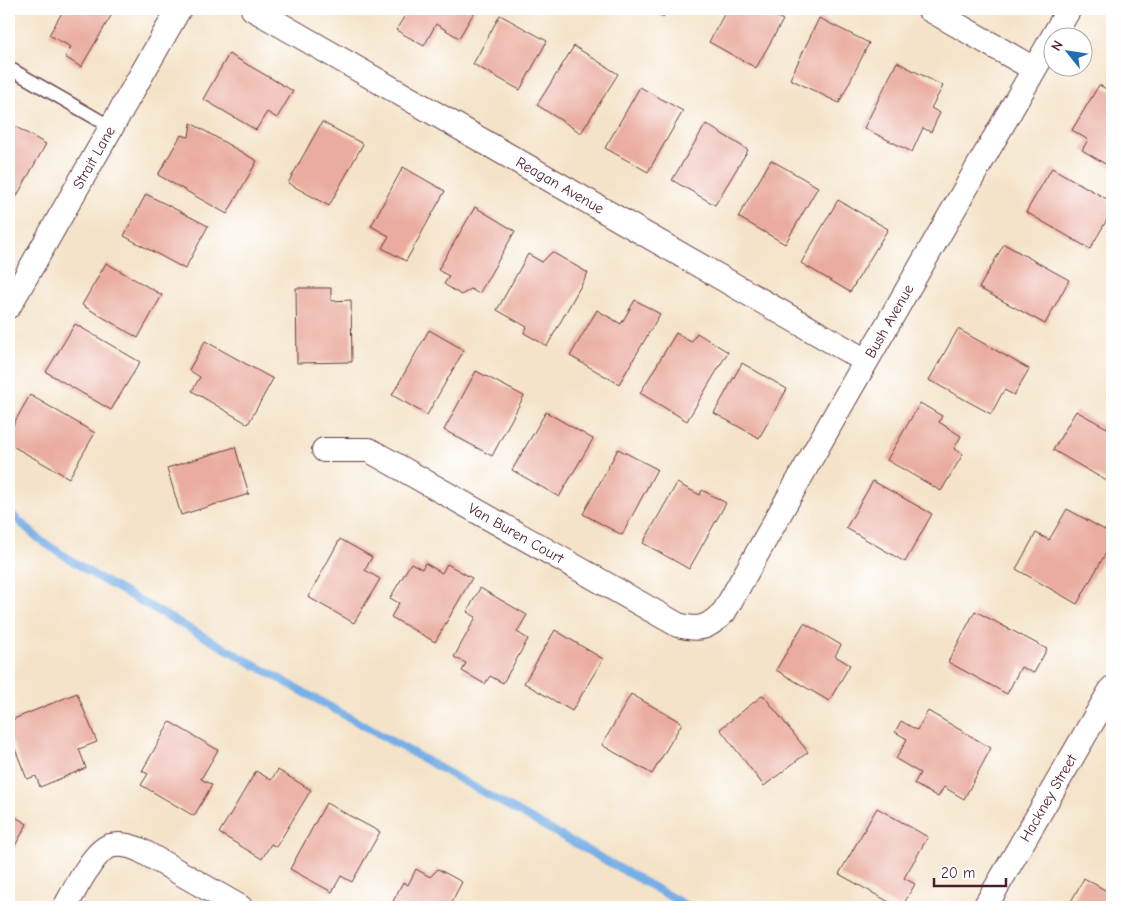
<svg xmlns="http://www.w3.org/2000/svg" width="1121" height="916" font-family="'Comic Neue',sans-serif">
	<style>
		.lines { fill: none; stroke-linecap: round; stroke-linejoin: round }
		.stream { stroke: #76aee6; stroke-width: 8 }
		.building { fill: #eaac9f }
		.service-casing { stroke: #643c43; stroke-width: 15 }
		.minor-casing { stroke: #643c43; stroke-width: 26 }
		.service { stroke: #fff; stroke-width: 12 }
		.minor { stroke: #fff; stroke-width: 24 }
		.labels { text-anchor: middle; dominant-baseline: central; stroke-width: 5; stroke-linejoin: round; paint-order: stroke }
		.street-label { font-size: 15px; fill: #4a1f2b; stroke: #fff }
	</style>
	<rect width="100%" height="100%" fill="#fff"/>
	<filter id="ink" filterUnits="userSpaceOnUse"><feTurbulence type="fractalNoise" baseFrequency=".02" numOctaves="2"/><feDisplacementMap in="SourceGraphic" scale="10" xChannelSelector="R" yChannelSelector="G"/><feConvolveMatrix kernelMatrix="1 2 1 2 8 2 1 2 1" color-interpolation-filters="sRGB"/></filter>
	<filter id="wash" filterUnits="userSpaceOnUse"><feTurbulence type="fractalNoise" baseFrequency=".0096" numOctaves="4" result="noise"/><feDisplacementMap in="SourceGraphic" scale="20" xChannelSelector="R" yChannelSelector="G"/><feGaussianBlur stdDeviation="1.12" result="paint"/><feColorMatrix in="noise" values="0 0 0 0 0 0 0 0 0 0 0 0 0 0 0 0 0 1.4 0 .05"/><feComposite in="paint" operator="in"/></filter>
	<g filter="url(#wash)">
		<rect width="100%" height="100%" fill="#f4e3c8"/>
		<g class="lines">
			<path class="stream" d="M 9,512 L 40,540 L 99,578 L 689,907"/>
		</g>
		<g id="blocks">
			<g class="building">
				<path d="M 9,9 L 17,9 L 9,24 Z"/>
				<path d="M 64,9 L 115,9 L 81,67 L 65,57 L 71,47 L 49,35 Z"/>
				<path d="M 372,9 L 386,9 L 383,15 Z"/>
				<path d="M 409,9 L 476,9 L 459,38 L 436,24 L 424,46 L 396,30 Z"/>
				<path d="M 648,9 L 667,9 L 663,17 Z"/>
				<path d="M 727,9 L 763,9 L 783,20 L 756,68 L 709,42 Z"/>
				<path d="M 500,15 L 547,41 L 520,90 L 473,64 Z"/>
				<path d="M 819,18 L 869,43 L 839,103 L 790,79 Z"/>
				<path d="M 574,46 L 618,74 L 581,133 L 537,105 Z"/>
				<path d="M 229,54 L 293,91 L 277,118 L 267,112 L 256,130 L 203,99 Z"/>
				<path d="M 897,62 L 943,86 L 931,108 L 940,113 L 931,132 L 923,128 L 912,152 L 864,128 Z"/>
				<path d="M 1099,85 L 1112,92 L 1112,168 L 1082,150 L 1088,140 L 1072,130 Z"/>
				<path d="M 640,87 L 683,111 L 648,172 L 605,148 Z"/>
				<path d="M 322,122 L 363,144 L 329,206 L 288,183 Z"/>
				<path d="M 9,123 L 46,144 L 9,210 Z"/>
				<path d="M 191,123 L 257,161 L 227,214 L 158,175 L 181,135 L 189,137 Z"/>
				<path d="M 706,124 L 748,150 L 715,205 L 672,180 Z"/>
				<path d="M 771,160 L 818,187 L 785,244 L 738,217 Z"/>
				<path d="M 403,167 L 445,191 L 406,261 L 382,248 L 389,236 L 371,226 Z"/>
				<path d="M 1052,168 L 1112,202 L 1112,211 L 1090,249 L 1026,212 Z"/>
				<path d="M 146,194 L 208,226 L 185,269 L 124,236 Z"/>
				<path d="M 838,200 L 888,229 L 850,292 L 801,263 Z"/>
				<path d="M 475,207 L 515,231 L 479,294 L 471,289 L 461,295 L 444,284 L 449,276 L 438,270 Z"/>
				<path d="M 1004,244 L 1069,280 L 1045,324 L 979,288 Z"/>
				<path d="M 552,252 L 588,273 L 547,346 L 524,333 L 527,327 L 497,310 L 528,254 L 542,262 Z"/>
				<path d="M 106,263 L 162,295 L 138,338 L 82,305 Z"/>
				<path d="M 296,288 L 331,288 L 331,301 L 351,300 L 352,362 L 297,363 Z"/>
				<path d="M 635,300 L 660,314 L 619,384 L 570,356 L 597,310 L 621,324 Z"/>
				<path d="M 75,324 L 140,362 L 111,410 L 46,372 Z"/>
				<path d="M 958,329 L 1029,369 L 1014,395 L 1004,390 L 991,414 L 929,380 Z"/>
				<path d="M 429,330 L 464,350 L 427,415 L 392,395 Z"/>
				<path d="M 676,333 L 691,342 L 697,333 L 728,352 L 687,421 L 640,393 Z"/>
				<path d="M 205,341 L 273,379 L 248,424 L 192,391 L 200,377 L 189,370 Z"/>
				<path d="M 742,363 L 787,389 L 759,438 L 714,413 Z"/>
				<path d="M 476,371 L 524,396 L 492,456 L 444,430 Z"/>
				<path d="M 30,395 L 95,433 L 69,478 L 9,444 L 9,432 Z"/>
				<path d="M 920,403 L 942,416 L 939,422 L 961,436 L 954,449 L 963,454 L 941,491 L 887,460 Z"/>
				<path d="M 1076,411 L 1107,428 L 1112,418 L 1112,484 L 1053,450 Z"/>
				<path d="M 546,412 L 593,439 L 559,497 L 512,470 Z"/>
				<path d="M 235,447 L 249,494 L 181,515 L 167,468 Z"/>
				<path d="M 618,449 L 657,469 L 622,535 L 583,514 Z"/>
				<path d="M 873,481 L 932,514 L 905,562 L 846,528 Z"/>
				<path d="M 677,483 L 700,495 L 702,490 L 726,503 L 689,569 L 643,543 Z"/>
				<path d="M 1067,509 L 1112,534 L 1112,542 L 1077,604 L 1016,569 L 1036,533 L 1049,540 Z"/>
				<path d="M 340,539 L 372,557 L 365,570 L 380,579 L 354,623 L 308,597 Z"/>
				<path d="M 411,563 L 422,569 L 425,563 L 442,573 L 447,564 L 472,578 L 435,642 L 391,617 L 399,603 L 390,598 Z"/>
				<path d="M 480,588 L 527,615 L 517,632 L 528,639 L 503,683 L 490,676 L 485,684 L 462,671 L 466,663 L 454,657 L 476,617 L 467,612 Z"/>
				<path d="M 975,611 L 1047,649 L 1034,673 L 1021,667 L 1007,694 L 948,662 Z"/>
				<path d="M 804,623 L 841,645 L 835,656 L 850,665 L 829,701 L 776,670 Z"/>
				<path d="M 555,630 L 603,659 L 572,711 L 524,683 Z"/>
				<path d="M 77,693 L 97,742 L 79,749 L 86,768 L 40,787 L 36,776 L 27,779 L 9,734 L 9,721 Z"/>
				<path d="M 631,694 L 682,723 L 652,774 L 602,745 Z"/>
				<path d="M 763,695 L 808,752 L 764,786 L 720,729 Z"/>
				<path d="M 928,711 L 991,748 L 964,799 L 944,787 L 938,797 L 914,784 L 920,773 L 896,759 L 907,739 L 895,732 L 901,721 L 917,730 Z"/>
				<path d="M 170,722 L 218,750 L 201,779 L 212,785 L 194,816 L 141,785 L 148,774 L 142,771 Z"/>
				<path d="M 278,770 L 311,790 L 276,847 L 271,844 L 262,859 L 219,833 L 256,771 L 271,780 Z"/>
				<path d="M 326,803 L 380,832 L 352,882 L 341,876 L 332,892 L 290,869 Z"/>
				<path d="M 877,808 L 928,837 L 904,878 L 915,884 L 902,907 L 898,907 L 839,874 Z"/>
				<path d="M 9,813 L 27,824 L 9,857 Z"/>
				<path d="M 416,869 L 430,877 L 438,869 L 462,882 L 449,907 L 390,907 L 403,882 L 408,885 Z"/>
				<path d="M 1084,878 L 1112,894 L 1112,907 L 1068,907 Z"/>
			</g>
		</g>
	</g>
	<g filter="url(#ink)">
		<use href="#blocks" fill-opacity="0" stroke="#643c43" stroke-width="1"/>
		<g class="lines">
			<g class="service-casing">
				<path id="service" d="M 9,68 L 111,127"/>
			</g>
			<g class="minor-casing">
				<g id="minor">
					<path id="s1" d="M 253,9 L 866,361"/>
					<path d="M 929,9 L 1034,69"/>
					<path id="s2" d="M 9,306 L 179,9"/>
					<path id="s3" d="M 324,450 L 369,450 L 678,625 C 700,631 708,628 724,612 L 845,398 L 1069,9"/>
					<path d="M 65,907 C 74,892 93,851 110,846 C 121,843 131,846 140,850 L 240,907"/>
					<path id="s4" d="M 985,907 L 1112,688"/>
				</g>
			</g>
			<use href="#service" class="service"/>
			<use href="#minor" class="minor"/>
		</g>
	</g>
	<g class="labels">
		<g class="street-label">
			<text stroke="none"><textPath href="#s2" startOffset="171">Strait Lane</textPath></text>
			<text stroke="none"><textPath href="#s1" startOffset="354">Reagan Avenue</textPath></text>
			<text stroke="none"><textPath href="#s3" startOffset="786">Bush Avenue</textPath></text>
			<text stroke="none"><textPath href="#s3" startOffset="214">Van Buren Court</textPath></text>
			<text stroke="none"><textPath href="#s4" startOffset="126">Hackney Street</textPath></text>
		</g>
	</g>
	<rect width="1121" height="916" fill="none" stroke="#fff" stroke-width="30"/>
	<g transform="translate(1068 52) rotate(300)"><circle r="24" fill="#ffffff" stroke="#b7a5aa"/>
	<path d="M0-4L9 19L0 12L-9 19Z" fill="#1f6fb2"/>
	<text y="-8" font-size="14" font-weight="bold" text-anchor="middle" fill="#4a1f2b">N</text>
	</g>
	<path d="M934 878v8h72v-8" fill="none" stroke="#4a1f2b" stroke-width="2.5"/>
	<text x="941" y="878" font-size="15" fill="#4a1f2b" stroke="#ffffff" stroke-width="4" paint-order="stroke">20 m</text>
</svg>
